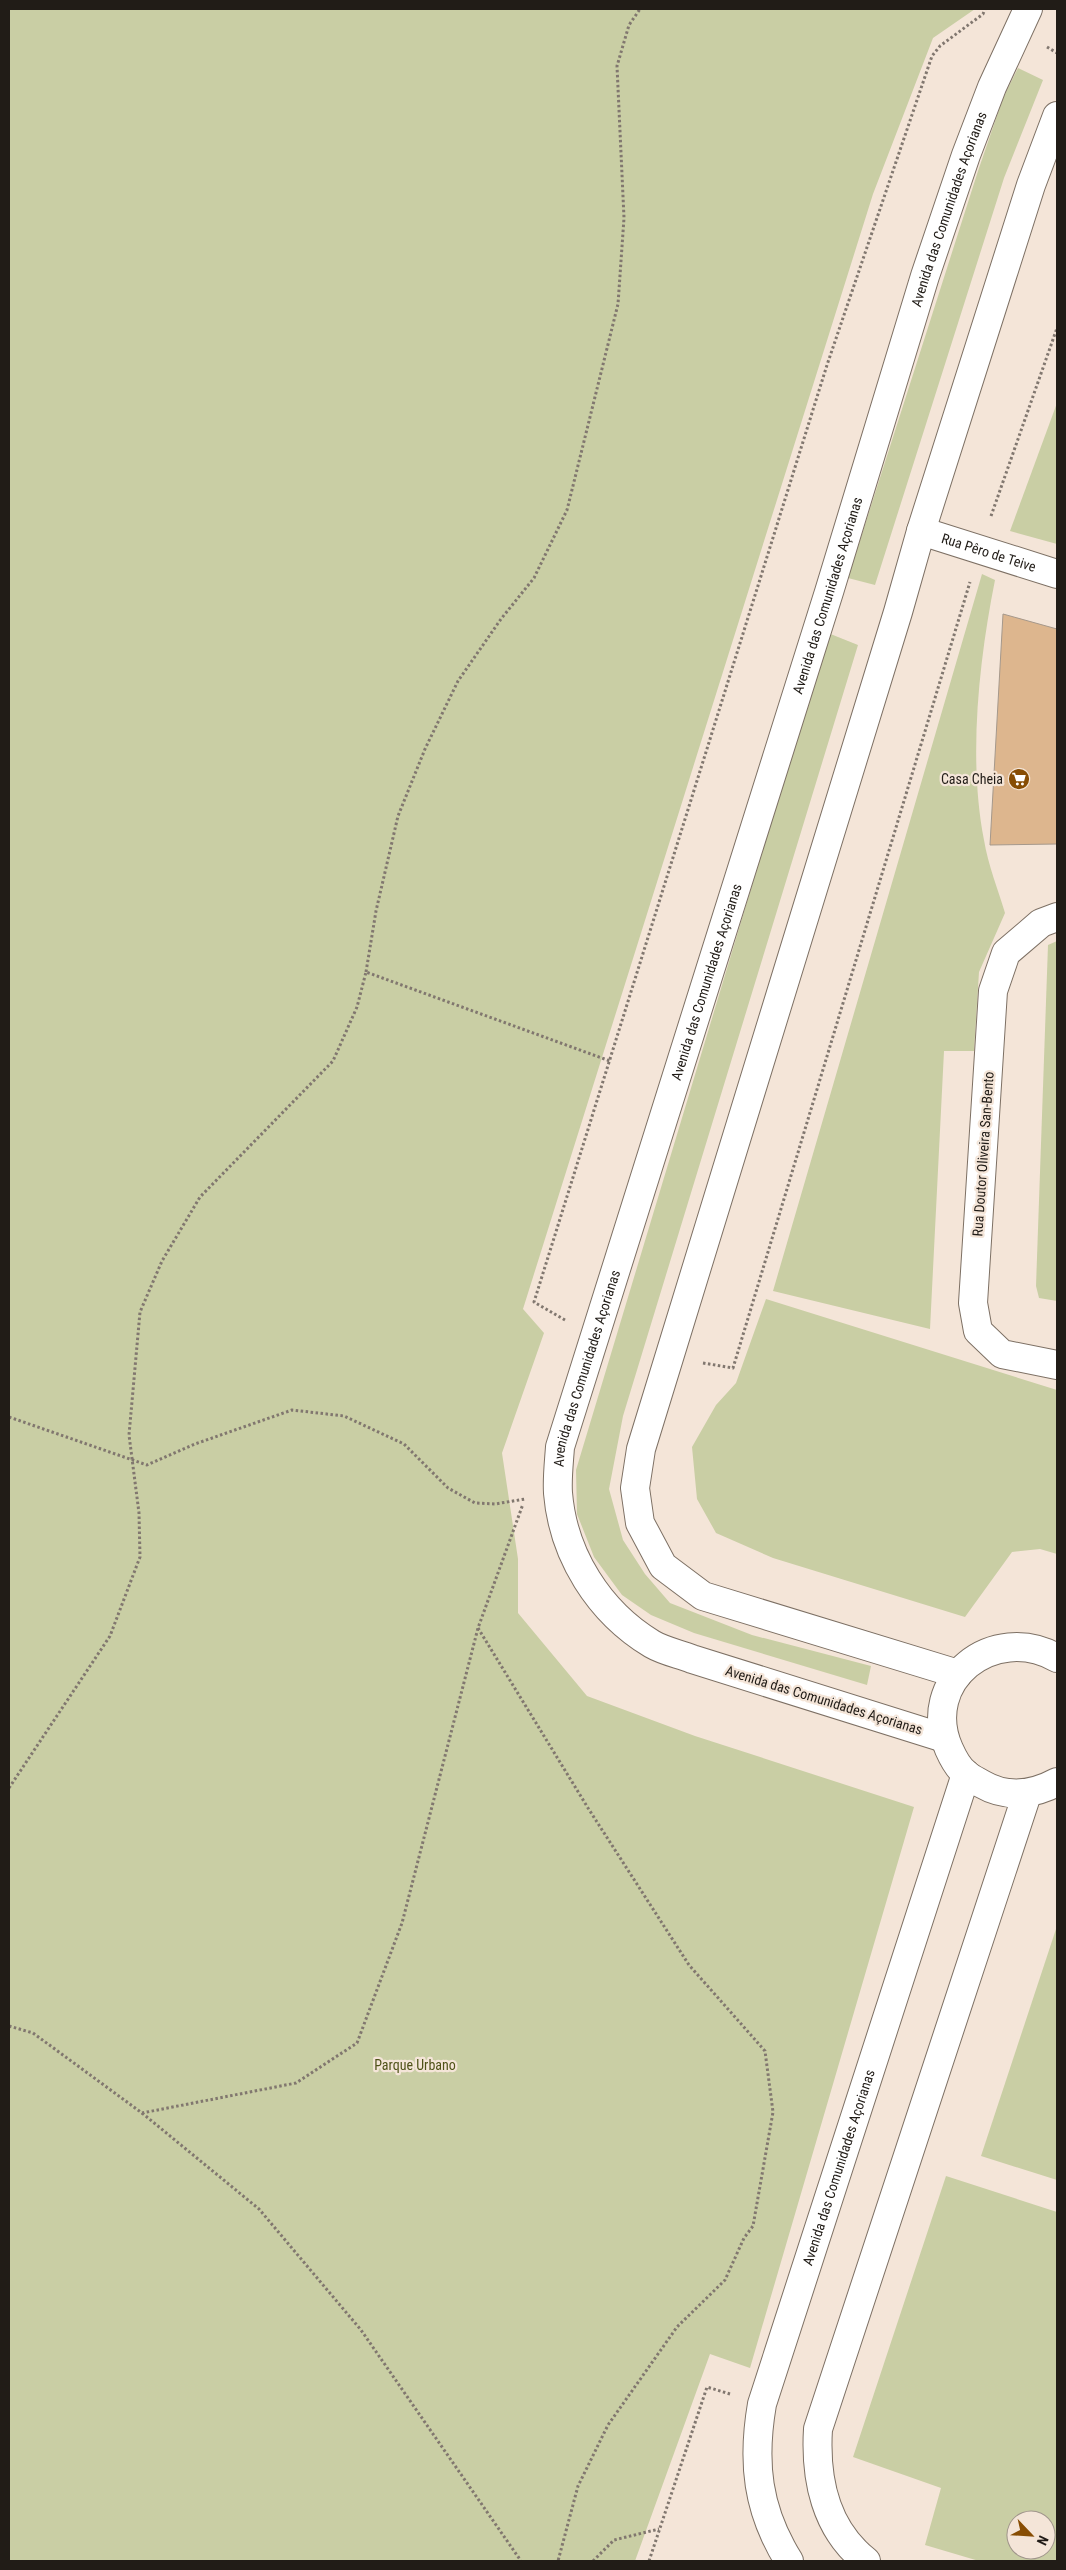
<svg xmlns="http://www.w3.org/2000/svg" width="1066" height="2570" font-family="'Roboto Condensed',sans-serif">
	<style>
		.green { fill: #c9cea4; fill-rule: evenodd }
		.building { fill: #ddb68e; stroke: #a5988b }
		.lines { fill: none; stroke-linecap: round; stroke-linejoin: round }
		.minor-casing { stroke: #7d7064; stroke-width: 30 }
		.path { stroke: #81776f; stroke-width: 3; stroke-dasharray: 2.5 2.5; stroke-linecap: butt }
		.minor { stroke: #fff; stroke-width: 28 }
		.labels { text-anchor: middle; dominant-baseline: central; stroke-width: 4.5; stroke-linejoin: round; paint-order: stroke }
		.street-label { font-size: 14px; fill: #211c17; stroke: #f4e5d8 }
		.poi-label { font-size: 14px; fill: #211c17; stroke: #f4e5d8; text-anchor: end }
		.park-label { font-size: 14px; fill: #4f5218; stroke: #f4e5d8 }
	</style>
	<rect width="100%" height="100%" fill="#f4e5d8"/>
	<g class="green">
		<path d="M 9,9 L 975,9 L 933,38 L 873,194 L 523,1309 L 544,1333 L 502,1453 L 518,1559 L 518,1613 L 587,1696 L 695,1736 L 914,1807 L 750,2368 L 710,2354 L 635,2561 L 9,2561 Z"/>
		<path d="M 1018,68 L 1043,80 L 1004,178 L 875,585 L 848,578 L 978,171 L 1003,98 Z"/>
		<path d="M 1057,403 L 1057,544 L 1010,531 Z"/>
		<path d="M 982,574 L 995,580 C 979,660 968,759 984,840 C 988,865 998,889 1005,913 L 979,972 L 974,1051 L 944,1051 L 930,1329 L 773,1291 Z"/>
		<path d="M 828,633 L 858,645 L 623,1416 L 609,1489 L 623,1540 L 645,1574 L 670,1603 L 752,1635 L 871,1666 L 867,1685 L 694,1633 L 651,1615 L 622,1595 L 594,1557 L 577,1514 L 576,1470 Z"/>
		<path d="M 1057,941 L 1057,1301 L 1039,1298 L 1036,1286 L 1048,945 Z"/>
		<path d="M 766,1299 L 1057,1390 L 1057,1554 L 1040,1549 L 1012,1552 L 965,1617 L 773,1558 L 716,1533 L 697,1499 L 692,1447 L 716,1405 L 736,1383 Z"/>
		<path d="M 1057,1926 L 1057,2180 L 981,2156 Z"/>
		<path d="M 946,2176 L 1057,2212 L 1057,2561 L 979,2561 L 925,2545 L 941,2488 L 853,2457 ZM 1016,2520 L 1046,2520 L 1046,2550 L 1016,2550 Z"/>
	</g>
	<path class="building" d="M 1003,614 L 1057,629 L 1057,844 L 990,845 Z"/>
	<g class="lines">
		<g class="minor-casing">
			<g id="minor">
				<path id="s1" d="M 921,531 L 1057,574"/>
				<path d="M 1057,917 L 1041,923 L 1006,953 L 993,991 L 973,1303 L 978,1331 L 1002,1354 L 1057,1365"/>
				<path d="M 1057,1658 C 993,1622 919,1681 949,1749 C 953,1758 958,1768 966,1774 C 970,1778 977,1781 982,1784 C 1006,1798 1033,1795 1057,1782"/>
				<path d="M 958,1674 L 703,1596 L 663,1566 L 640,1523 L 635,1488 L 641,1449 L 898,612 L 921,531 L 1031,185 L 1057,116"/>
				<path id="s2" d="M 944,1738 L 692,1659 C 679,1654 664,1651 652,1644 C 599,1612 563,1555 558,1493 C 557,1478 559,1462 560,1447 L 829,592 L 925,276 L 966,155 L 992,87 L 1028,9"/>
				<path id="s3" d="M 789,2561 C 757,2510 752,2462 762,2404 L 966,1774"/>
				<path d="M 866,2561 C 825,2529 815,2478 818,2429 L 1027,1794"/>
			</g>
		</g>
		<g class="path">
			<path d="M 1047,47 L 1057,53"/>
			<path d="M 991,516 L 1057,328"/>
			<path d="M 366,972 L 376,911 L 398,816 L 425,749 L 458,681 L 501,619 L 534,578 L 567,510 L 618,304 L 624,218 L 617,66 L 629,25 L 640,9"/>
			<path d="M 565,1320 L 534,1302 L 827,365 L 932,56 L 940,46 L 983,14 L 985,9"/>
			<path d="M 703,1363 L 733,1368 L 970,582"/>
			<path d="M 9,1417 L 147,1465 L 195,1444 L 292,1410 L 344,1416 L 404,1444 L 448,1488 L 475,1503 L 495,1504 L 525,1499"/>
			<path d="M 478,1628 L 588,1808 L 689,1965 L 765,2051 L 773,2112 L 753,2226 L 744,2238 L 725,2280 L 677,2327 L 608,2425 L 578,2486 L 558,2561"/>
			<path d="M 9,1788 L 110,1636 L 140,1557 L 139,1513 L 129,1435 L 140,1312 L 162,1261 L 200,1197 L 333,1061 L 357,1007 L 366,972 L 610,1061"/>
			<path d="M 9,2026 L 33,2033 L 142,2113 L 296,2083 L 357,2043 L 402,1923 L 478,1628 L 523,1504"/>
			<path d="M 142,2113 L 259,2209 L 361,2330 L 521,2561"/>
			<path d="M 593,2561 L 614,2540 L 659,2529"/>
			<path d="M 649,2561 L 707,2387 L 730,2394"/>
		</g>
		<use href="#minor" class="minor"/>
	</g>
	<defs>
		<g id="supermarket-disc" transform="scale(1.125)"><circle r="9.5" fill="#874d04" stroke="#f4e5d8"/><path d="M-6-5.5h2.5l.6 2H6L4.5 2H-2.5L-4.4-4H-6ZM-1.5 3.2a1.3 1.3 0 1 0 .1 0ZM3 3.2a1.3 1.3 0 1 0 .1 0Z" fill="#fff"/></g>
	</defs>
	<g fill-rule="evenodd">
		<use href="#supermarket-disc" x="1019" y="779"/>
	</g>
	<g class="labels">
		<g class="street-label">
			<text stroke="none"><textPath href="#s2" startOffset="1835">Avenida das Comunidades Açorianas</textPath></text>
			<text stroke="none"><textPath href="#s1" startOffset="71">Rua Pêro de Teive</textPath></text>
			<text stroke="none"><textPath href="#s2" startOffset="1430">Avenida das Comunidades Açorianas</textPath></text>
			<text stroke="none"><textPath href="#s2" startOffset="1025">Avenida das Comunidades Açorianas</textPath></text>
			<text transform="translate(983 1154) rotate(-86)">Rua Doutor Oliveira San-Bento</text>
			<text stroke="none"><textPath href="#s2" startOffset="620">Avenida das Comunidades Açorianas</textPath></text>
			<text transform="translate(824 1700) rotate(17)">Avenida das Comunidades Açorianas</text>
			<text stroke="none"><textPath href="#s3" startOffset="412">Avenida das Comunidades Açorianas</textPath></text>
		</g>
		<g class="poi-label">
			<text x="1003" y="779">Casa Cheia</text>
		</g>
		<g class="park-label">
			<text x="415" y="2065">Parque Urbano</text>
		</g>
	</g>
	<rect width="1066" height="2570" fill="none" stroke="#211c17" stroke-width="20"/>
	<g transform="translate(1031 2535) rotate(115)"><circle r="24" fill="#f4e5d8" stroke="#a0958b"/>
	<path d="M0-4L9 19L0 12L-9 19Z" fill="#874d04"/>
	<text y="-8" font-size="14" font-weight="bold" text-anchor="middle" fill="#211c17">N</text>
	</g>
</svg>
